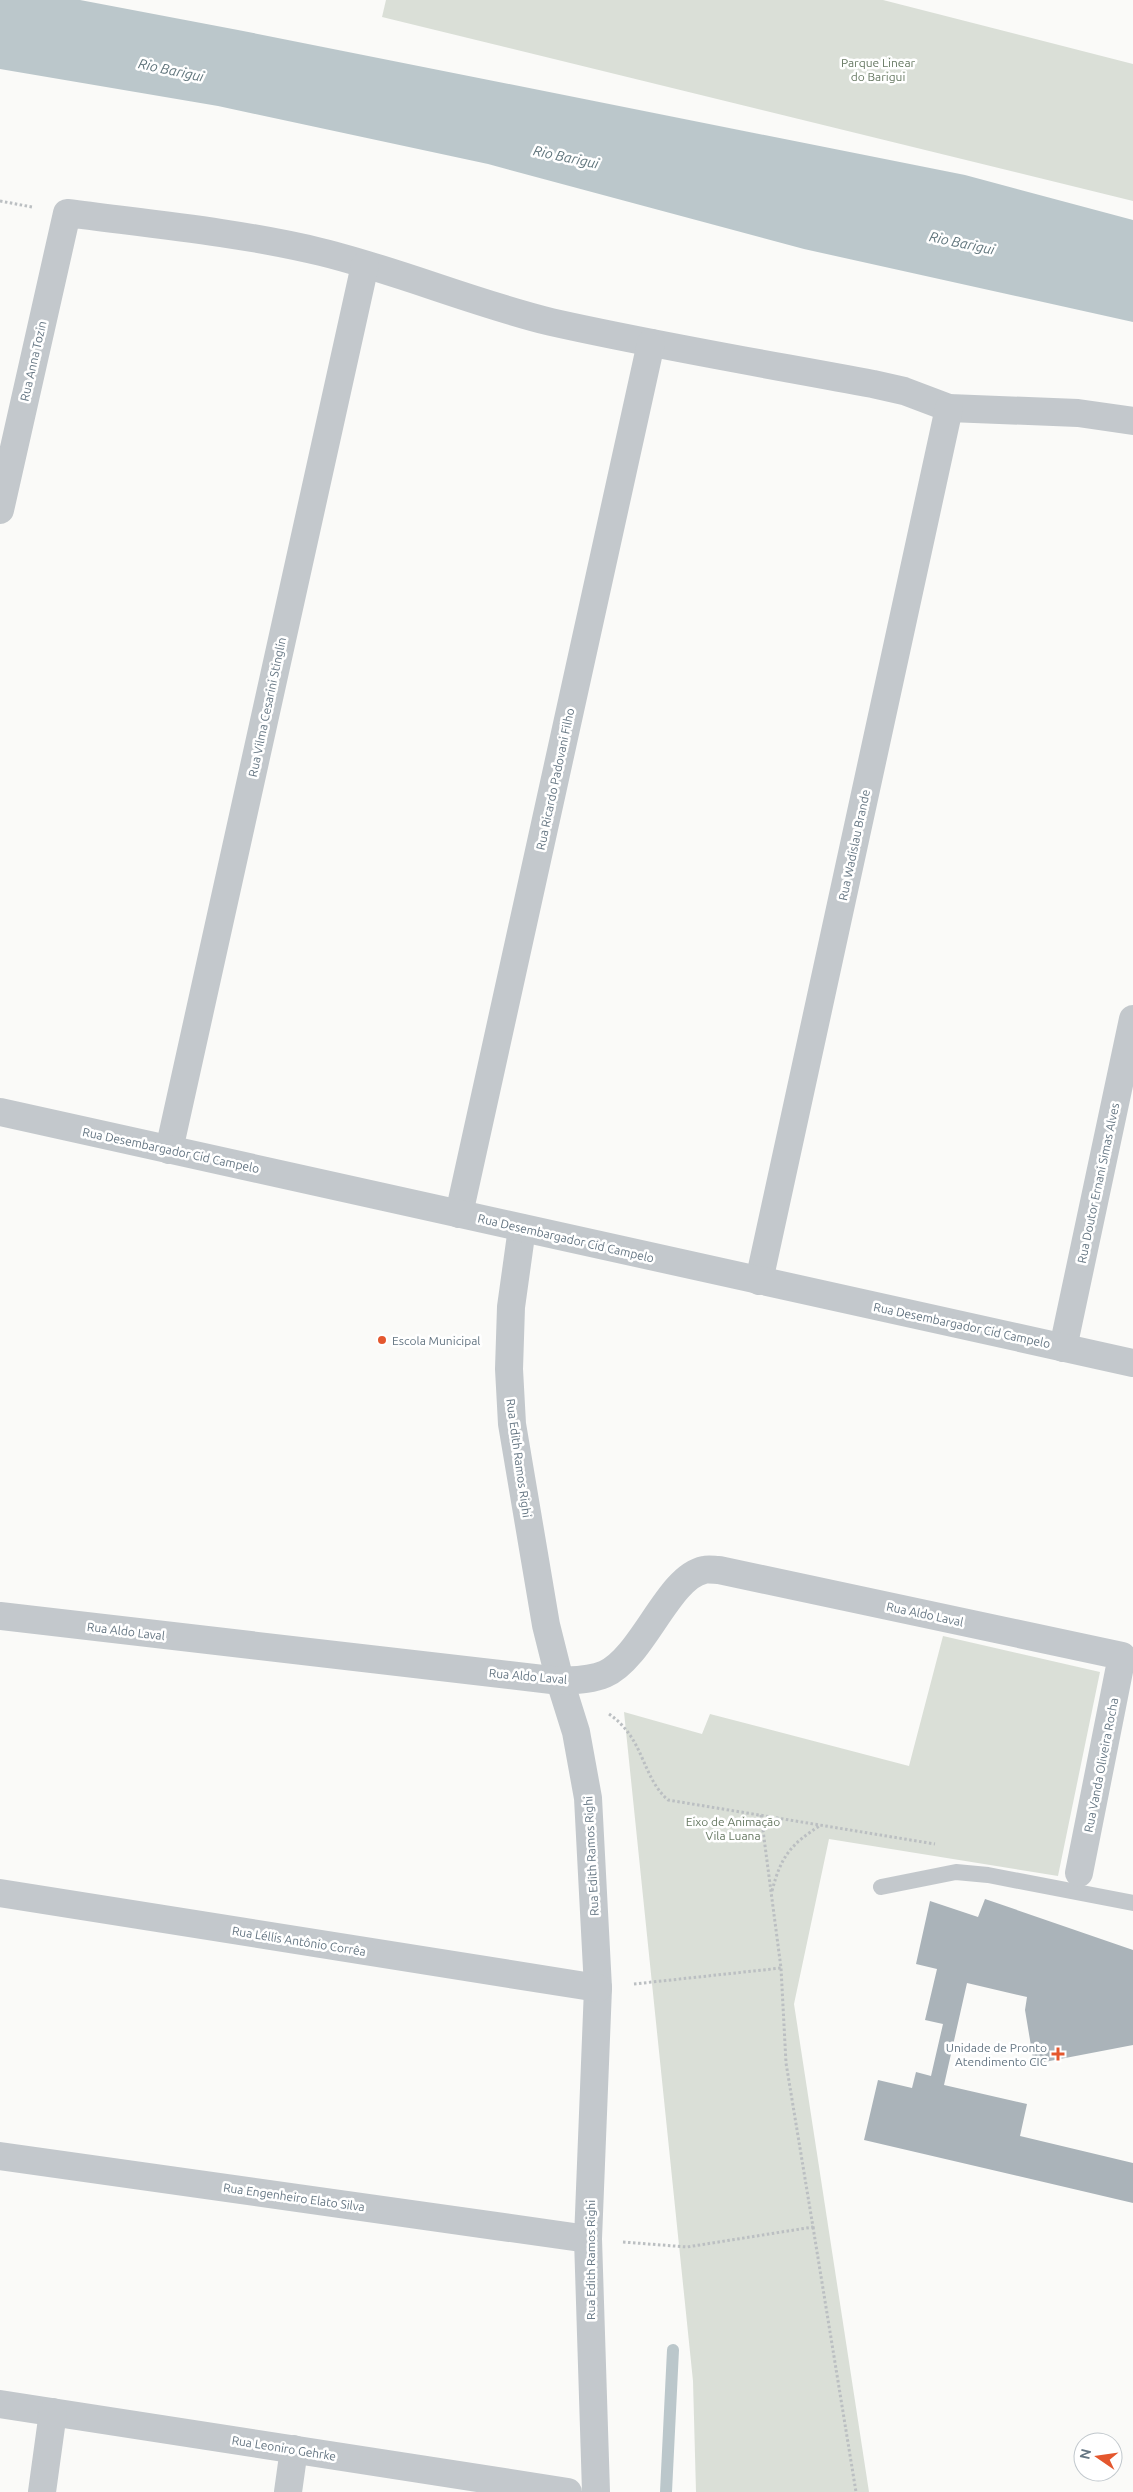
<svg xmlns="http://www.w3.org/2000/svg" width="1133" height="2492" font-family="Ubuntu,sans-serif">
	<style>
		.green { fill: #dadfd7 }
		.water { fill: #bbc7cb }
		.lines { fill: none; stroke-linecap: round; stroke-linejoin: round }
		.stream { stroke: #bbc7cb; stroke-width: 12 }
		.building { fill: #aab3b9 }
		.path { stroke: #bbbfc2; stroke-width: 3; stroke-dasharray: 2.5 2.5; stroke-linecap: butt }
		.service { stroke: #c3c8cc; stroke-width: 16 }
		.minor { stroke: #c3c8cc; stroke-width: 28 }
		.tertiary { stroke: #c3c8cc; stroke-width: 28 }
		.poi-dot { fill: #e4572e; stroke: #fff; stroke-width: 2 }
		.labels { text-anchor: middle; dominant-baseline: central; stroke-width: 5; stroke-linejoin: round; paint-order: stroke }
		.park-label { font-size: 12px; fill: #687a64; stroke: #fff }
		.street-label { font-size: 12px; fill: #657683; stroke: #fff }
		.poi-label { font-size: 12px; fill: #657683; stroke: #fff; text-anchor: start }
		.water-label { font-size: 14px; font-style: italic; fill: #60757c; stroke: #fff }
	</style>
	<rect width="100%" height="100%" fill="#fafaf8"/>
	<g class="green">
		<path d="M 386,0 L 883,0 L 1133,64 L 1133,201 L 382,17 Z"/>
		<path d="M 943,1636 L 1100,1672 L 1058,1876 L 829,1839 L 794,2004 L 869,2492 L 696,2492 L 693,2381 L 624,1712 L 702,1734 L 710,1714 L 909,1766 Z"/>
	</g>
	<path class="water" d="M 0,0 L 80,0 L 238,30 L 965,175 L 1133,220 L 1133,322 L 804,249 L 488,164 L 218,106 L 0,69 Z"/>
	<g class="lines">
		<path class="stream" d="M 666,2492 L 673,2350"/>
	</g>
	<path class="building" d="M 985,1899 L 1133,1950 L 1133,2045 L 1034,2064 L 1025,2010 L 1027,1997 L 967,1983 L 944,2085 L 1027,2104 L 1020,2136 L 1133,2163 L 1133,2203 L 864,2140 L 878,2080 L 912,2088 L 916,2072 L 931,2076 L 943,2024 L 925,2020 L 937,1969 L 916,1964 L 930,1901 L 978,1917 Z"/>
	<g class="lines">
		<g class="path">
			<path d="M 0,201 L 32,207"/>
			<path d="M 609,1714 C 645,1739 641,1776 668,1800 L 935,1844"/>
			<path d="M 772,1891 C 781,1856 791,1844 821,1825"/>
			<path d="M 634,1984 L 781,1968"/>
			<path d="M 813,2227 L 856,2492"/>
			<path d="M 623,2242 L 687,2247 L 813,2227 L 786,2063 L 781,1968 L 761,1815"/>
		</g>
		<path class="service" d="M 881,1887 L 956,1872 L 988,1875 L 1133,1903"/>
		<g class="minor">
			<path d="M 0,510 L 67,213 C 151,224 238,232 321,252 C 399,271 473,303 551,322 C 658,346 766,364 873,384 L 904,391 L 949,408 L 1078,413 L 1133,421"/>
			<path d="M 169,1150 L 365,265"/>
			<path d="M 459,1214 L 651,343"/>
			<path d="M 522,1228 L 511,1307 L 509,1369 L 512,1424 L 546,1625 L 560,1681 L 576,1732 L 588,1798 L 598,1988 L 588,2239 L 596,2492"/>
			<path d="M 759,1281 L 949,408"/>
			<path d="M 1063,1348 L 1133,1019"/>
			<path d="M 0,1616 L 560,1681 C 575,1680 591,1680 605,1674 C 643,1657 668,1577 704,1570 C 708,1569 715,1570 719,1570 L 1122,1656 L 1079,1873"/>
			<path d="M 0,1893 L 598,1988"/>
			<path d="M 0,2156 L 588,2239"/>
			<path d="M 0,2404 L 568,2492"/>
			<path d="M 42,2492 L 53,2412"/>
			<path d="M 288,2492 L 294,2449"/>
		</g>
		<path class="tertiary" d="M 0,1112 L 1133,1363"/>
	</g>
	<g class="poi-dot">
		<circle cx="382" cy="1340" r="5"/>
		<path d="M1055.5 2046.5h5v5h5v5h-5v5h-5v-5h-5v-5h5z"/>
	</g>
	<g class="labels">
		<g class="park-label">
			<text x="878" y="62">Parque Linear<tspan x="878" dy="14">do Barigui</tspan></text>
			<text x="733" y="1821">Eixo de Animação<tspan x="733" dy="14">Vila Luana</tspan></text>
		</g>
		<g class="street-label">
			<text transform="translate(33 361) rotate(-77)">Rua Anna Tozin</text>
			<text transform="translate(267 707) rotate(-78)">Rua Vilma Cesarini Stinglin</text>
			<text transform="translate(555 779) rotate(-78)">Rua Ricardo Padovani Filho</text>
			<text transform="translate(854 845) rotate(-78)">Rua Wadislau Brande</text>
			<text transform="translate(171 1150) rotate(12)">Rua Desembargador Cid Campelo</text>
			<text transform="translate(1098 1183) rotate(-78)">Rua Doutor Ernani Simas Alves</text>
			<text transform="translate(566 1238) rotate(13)">Rua Desembargador Cid Campelo</text>
			<text transform="translate(962 1325) rotate(12)">Rua Desembargador Cid Campelo</text>
			<text transform="translate(519 1458) rotate(82)">Rua Edith Ramos Righi</text>
			<text transform="translate(925 1614) rotate(12)">Rua Aldo Laval</text>
			<text transform="translate(126 1631) rotate(7)">Rua Aldo Laval</text>
			<text transform="translate(528 1676) rotate(5)">Rua Aldo Laval</text>
			<text transform="translate(1101 1765) rotate(-79)">Rua Vanda Oliveira Rocha</text>
			<text transform="translate(591 1856) rotate(-93)">Rua Edith Ramos Righi</text>
			<text transform="translate(299 1941) rotate(9)">Rua Léllis Antônio Corrêa</text>
			<text transform="translate(294 2197) rotate(8)">Rua Engenheiro Elato Silva</text>
			<text transform="translate(590 2260) rotate(-90)">Rua Edith Ramos Righi</text>
			<text transform="translate(284 2448) rotate(9)">Rua Leoniro Gehrke</text>
		</g>
		<g class="poi-label">
			<text x="392" y="1340">Escola Municipal</text>
			<text x="1047" y="2047" text-anchor="end">Unidade de Pronto<tspan x="1047" dy="14">Atendimento CIC</tspan></text>
		</g>
		<g class="water-label">
			<text transform="translate(171 70) rotate(12)">Rio Barigui</text>
			<text transform="translate(566 157) rotate(12)">Rio Barigui</text>
			<text transform="translate(962 243) rotate(12)">Rio Barigui</text>
		</g>
	</g>
	<g transform="translate(1098 2457) rotate(283)"><circle r="24" fill="#ffffff" stroke="#c1c8cd"/>
	<path d="M0-4L9 19L0 12L-9 19Z" fill="#e4572e"/>
	<text y="-8" font-size="14" font-weight="bold" text-anchor="middle" fill="#657683">N</text>
	</g>
</svg>
